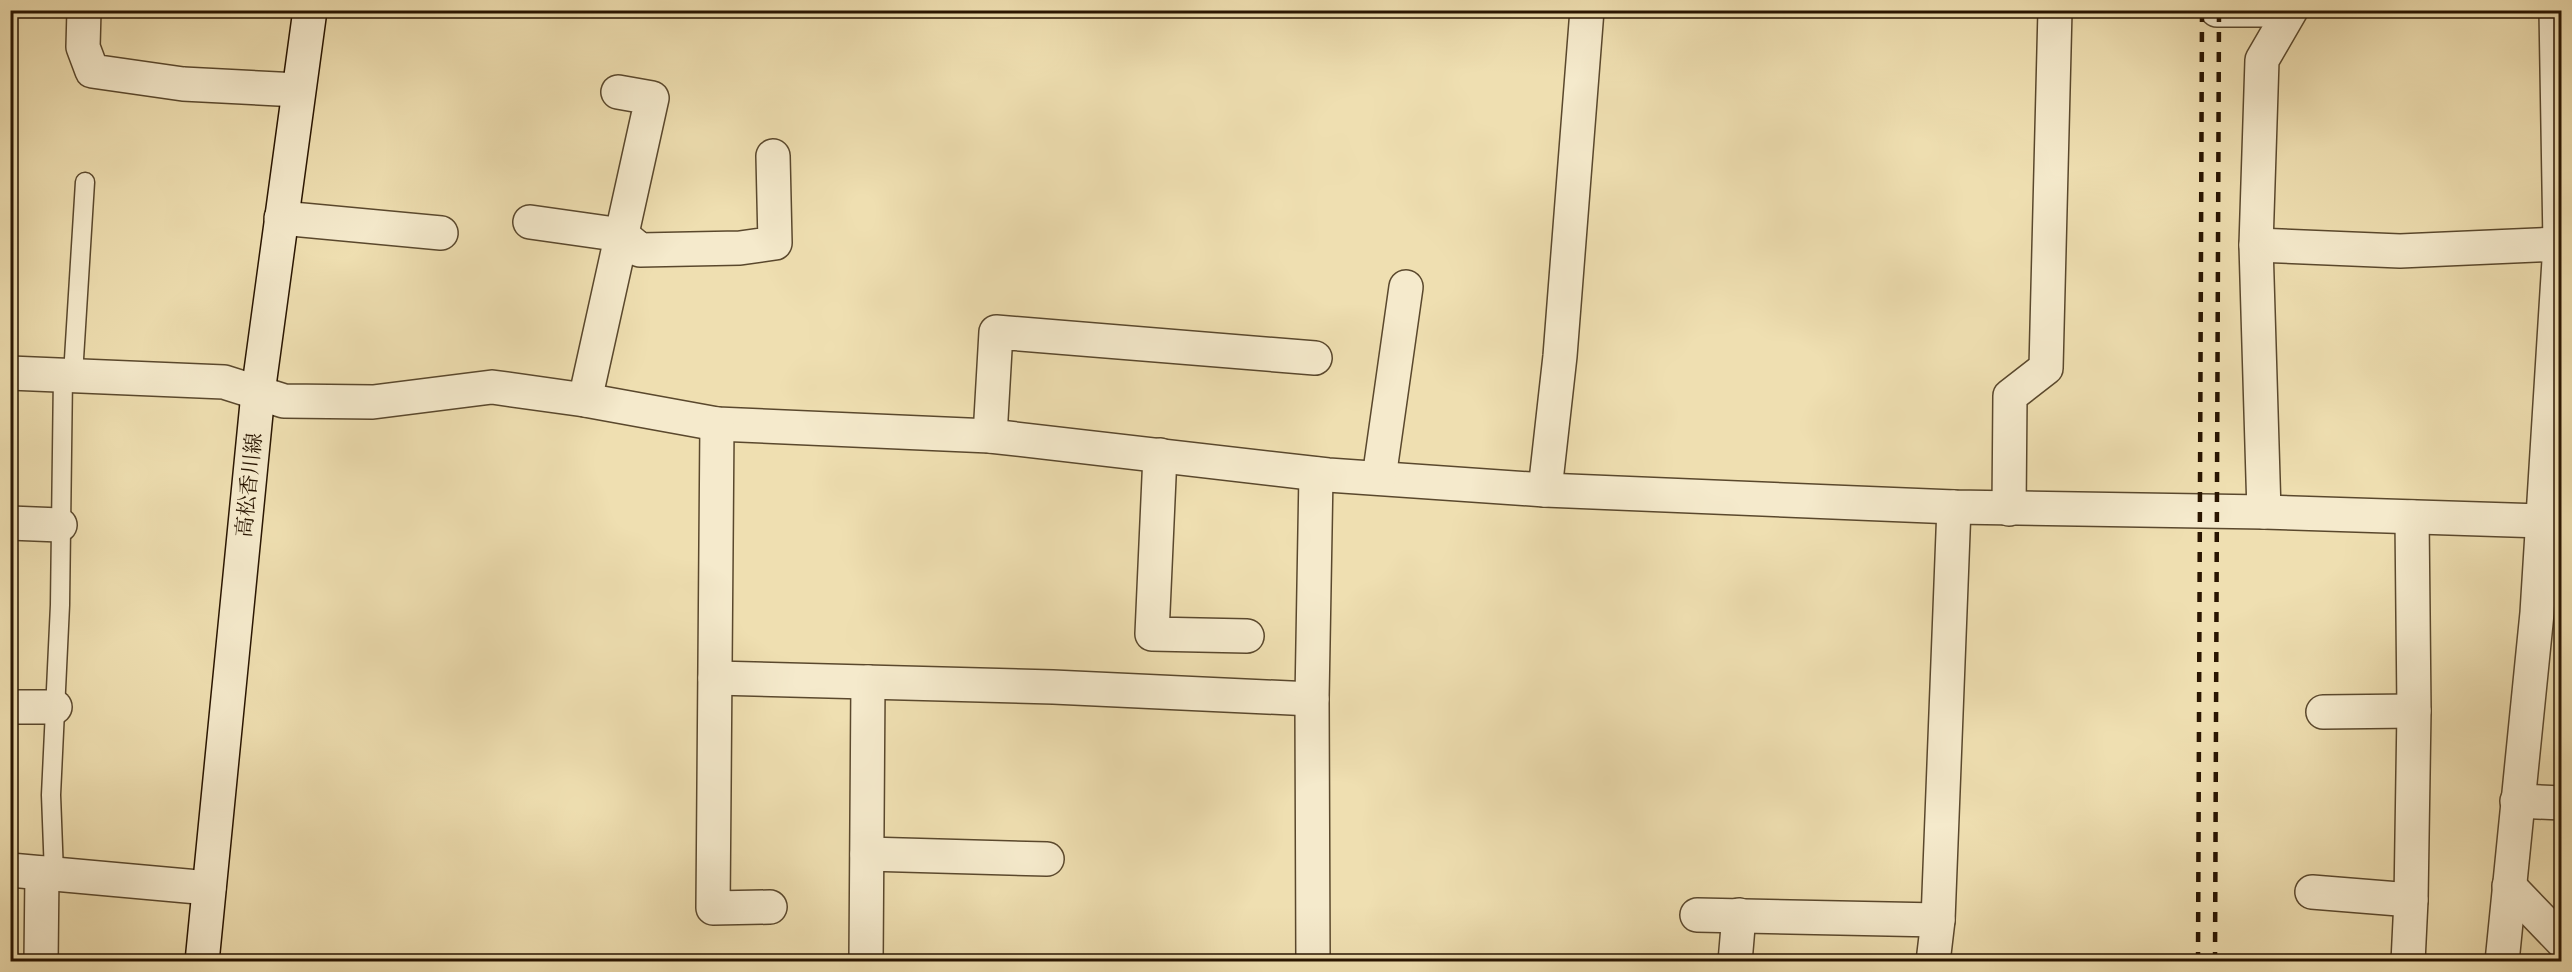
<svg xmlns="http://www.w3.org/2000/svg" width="2572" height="972" font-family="'IM FELL French Canon','Noto Serif JP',serif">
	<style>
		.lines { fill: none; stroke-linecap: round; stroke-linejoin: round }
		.service-casing { stroke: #5a482d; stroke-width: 21 }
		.minor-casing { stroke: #5a482d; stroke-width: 36 }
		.secondary-casing { stroke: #291501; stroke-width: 36 }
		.service { stroke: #f5eacc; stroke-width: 18 }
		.minor { stroke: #f5eacc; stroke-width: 33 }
		.secondary { stroke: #f5eacc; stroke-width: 33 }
		.rail { stroke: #291501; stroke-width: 4.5; stroke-dasharray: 10 10; stroke-linecap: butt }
		.labels { text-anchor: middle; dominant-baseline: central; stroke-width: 4.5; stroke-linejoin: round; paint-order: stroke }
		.street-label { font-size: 21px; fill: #291501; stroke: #f5eacc }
	</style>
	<rect width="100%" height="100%" fill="#efdfb1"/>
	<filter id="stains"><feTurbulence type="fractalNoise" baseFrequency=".00333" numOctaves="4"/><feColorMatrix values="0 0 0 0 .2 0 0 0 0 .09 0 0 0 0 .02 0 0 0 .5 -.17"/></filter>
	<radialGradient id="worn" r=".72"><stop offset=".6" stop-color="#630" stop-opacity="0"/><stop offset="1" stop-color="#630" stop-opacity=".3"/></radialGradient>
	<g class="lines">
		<g class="service-casing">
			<g id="service">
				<path d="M 73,375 L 85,182"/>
				<path d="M 54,874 L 51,795 L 60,605 L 63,375"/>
			</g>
		</g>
		<g class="minor-casing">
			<g id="minor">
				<path d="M 84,10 L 83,47 L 92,71 L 183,84 L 298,90"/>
				<path d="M 2217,10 L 2262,10"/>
				<path d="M 281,218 L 441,233"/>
				<path d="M 530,222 L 622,235 L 640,250 L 740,248 L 775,243 L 773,156"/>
				<path d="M 2256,245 L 2400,251 L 2560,244"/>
				<path d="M 10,373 L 224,382 L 284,401 L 373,402 L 492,387 L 585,400 L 717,424 L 990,436 L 1328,475 L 1545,490 L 1954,507 L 2264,512 L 2543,521 L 2562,516"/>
				<path d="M 585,400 L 652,98 L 618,92"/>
				<path d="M 717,424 L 713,908 L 770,907"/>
				<path d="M 990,436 L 996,332 L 1315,358"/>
				<path d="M 1160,455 L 1152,634 L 1247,636"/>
				<path d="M 1379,478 L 1406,287"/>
				<path d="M 1545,490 L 1560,356 L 1587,10"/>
				<path d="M 2009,509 L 2010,396 L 2046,368 L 2055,10"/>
				<path d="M 2264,512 L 2256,245 L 2262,60 L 2291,10"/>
				<path d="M 10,523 L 60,525"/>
				<path d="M 715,678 L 1053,687 L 1312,699"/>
				<path d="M 10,707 L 55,707"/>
				<path d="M 2323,712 L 2414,711"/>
				<path d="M 2517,801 L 2562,803"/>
				<path d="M 867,854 L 1047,859"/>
				<path d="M 10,870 L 209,888"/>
				<path d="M 2509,886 L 2562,941"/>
				<path d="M 2312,892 L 2411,900"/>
				<path d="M 1697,915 L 1938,920"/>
				<path d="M 41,962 L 42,873"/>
				<path d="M 866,962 L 868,682"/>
				<path d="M 1313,962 L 1312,699 L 1316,474"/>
				<path d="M 1735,962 L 1739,915"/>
				<path d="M 1933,962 L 1938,920 L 1954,507"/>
				<path d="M 2408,962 L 2411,900 L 2414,711 L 2412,517"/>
				<path d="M 2502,962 L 2537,613 L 2560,244 L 2556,10"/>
			</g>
		</g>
		<g class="secondary-casing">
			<path id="secondary" d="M 202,962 L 258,393 L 310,10"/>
		</g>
		<use href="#service" class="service"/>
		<use href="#minor" class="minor"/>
		<use href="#secondary" class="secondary"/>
		<g class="rail">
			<path d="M 2198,962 L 2202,10"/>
			<path d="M 2215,962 L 2219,10"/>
		</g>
	</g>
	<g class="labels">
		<g class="street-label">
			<text transform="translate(249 485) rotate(-84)">高松香川線</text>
		</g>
	</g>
	<rect width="2572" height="972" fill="none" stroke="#efdfb1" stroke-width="36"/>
	<rect x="12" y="12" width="2548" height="948" fill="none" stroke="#291501" stroke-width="3"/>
	<rect x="18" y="18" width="2536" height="936" fill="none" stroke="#291501" stroke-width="1.5"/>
	<rect width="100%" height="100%" filter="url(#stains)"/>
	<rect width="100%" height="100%" fill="url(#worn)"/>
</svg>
